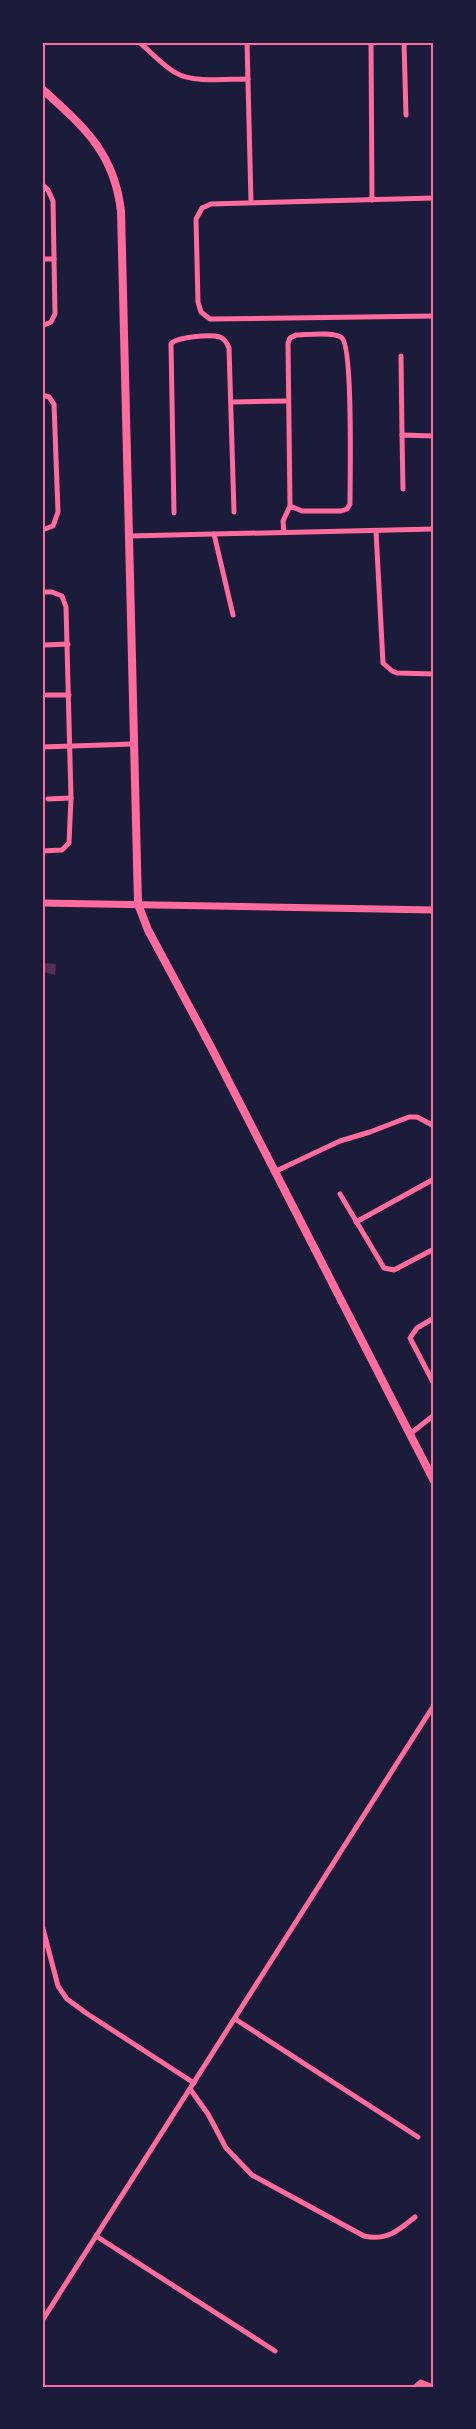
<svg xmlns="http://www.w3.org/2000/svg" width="476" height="2429" font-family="Inter,sans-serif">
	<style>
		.building { fill: #542f53 }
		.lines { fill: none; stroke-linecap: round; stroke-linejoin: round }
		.minor { stroke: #ff6b9d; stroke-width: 5 }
		.tertiary { stroke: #ff6b9d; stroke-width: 7 }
		.secondary { stroke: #ff6b9d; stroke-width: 8 }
		.neatline { fill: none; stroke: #ff6b9d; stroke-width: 2 }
	</style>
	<rect width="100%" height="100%" fill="#1b1b3a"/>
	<path class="building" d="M 42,963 L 56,964 L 55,975 L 42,972 Z"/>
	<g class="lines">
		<g class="minor">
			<path d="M 139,42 C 151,52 163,66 176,73 C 192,83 228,79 248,79"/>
			<path d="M 247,42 L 251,202"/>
			<path d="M 371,42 L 372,200"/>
			<path d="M 404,42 L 406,115"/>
			<path d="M 42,184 L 48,190 L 53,201 L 55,314 L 51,322 L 42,326"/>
			<path d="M 434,198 L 211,204 L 202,208 L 196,219 L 198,302 L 201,312 L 210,319 L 434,316"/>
			<path d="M 42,259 L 54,259"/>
			<path d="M 401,356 L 402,435"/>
			<path d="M 42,395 L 49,397 L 54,404 L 58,512 L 53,526 L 42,530"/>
			<path d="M 232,402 L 288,401"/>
			<path d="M 403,489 L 402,435 L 434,436"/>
			<path d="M 174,513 L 171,344 C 176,337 210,334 220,337 C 225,339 227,343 229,348 L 234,512"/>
			<path d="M 376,531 L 383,663 L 392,671 L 397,673 L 434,674"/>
			<path d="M 284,532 L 283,521 L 290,506 L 288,343 L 290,338 L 296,335 C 306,335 335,331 342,338 C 353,348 350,481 350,504 L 347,509 L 341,511 L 302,511 L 290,506"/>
			<path d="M 214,534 L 233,615"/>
			<path d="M 129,536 L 434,529"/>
			<path d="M 42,592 L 52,592 L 62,596 L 66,607 L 71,798 L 69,843 L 62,850 L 42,851"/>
			<path d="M 45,645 L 68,644"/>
			<path d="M 47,695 L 69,695"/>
			<path d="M 42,747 L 133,744"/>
			<path d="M 48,799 L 71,798"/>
			<path d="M 274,1172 L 340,1141 L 370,1132 L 409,1117 L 417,1117 L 434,1126"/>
			<path d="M 340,1194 L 384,1268 L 394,1270 L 434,1249"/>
			<path d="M 356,1222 L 434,1179"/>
			<path d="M 434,1318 L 417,1328 L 410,1338 L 434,1384"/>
			<path d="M 410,1434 L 434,1415"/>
			<path d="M 42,1925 L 58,1986 L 67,1999 L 86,2013 L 194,2083"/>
			<path d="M 235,2019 L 418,2137"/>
			<path d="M 190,2089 L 208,2114 L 226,2148 L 252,2175 L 364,2236 C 386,2241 398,2231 415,2217"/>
			<path d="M 96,2236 L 275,2351"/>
			<path d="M 42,2321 L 434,1705"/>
			<path d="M 415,2387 L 421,2382 L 433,2387"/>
		</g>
		<path class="tertiary" d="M 42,903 L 434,910"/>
		<path class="secondary" d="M 42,89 C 84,127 114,152 121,211 L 138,904 L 148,930 L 211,1047 L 434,1481"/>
	</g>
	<rect width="476" height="2429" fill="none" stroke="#1b1b3a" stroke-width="87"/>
	<rect x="44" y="44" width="388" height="2342" class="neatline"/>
</svg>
